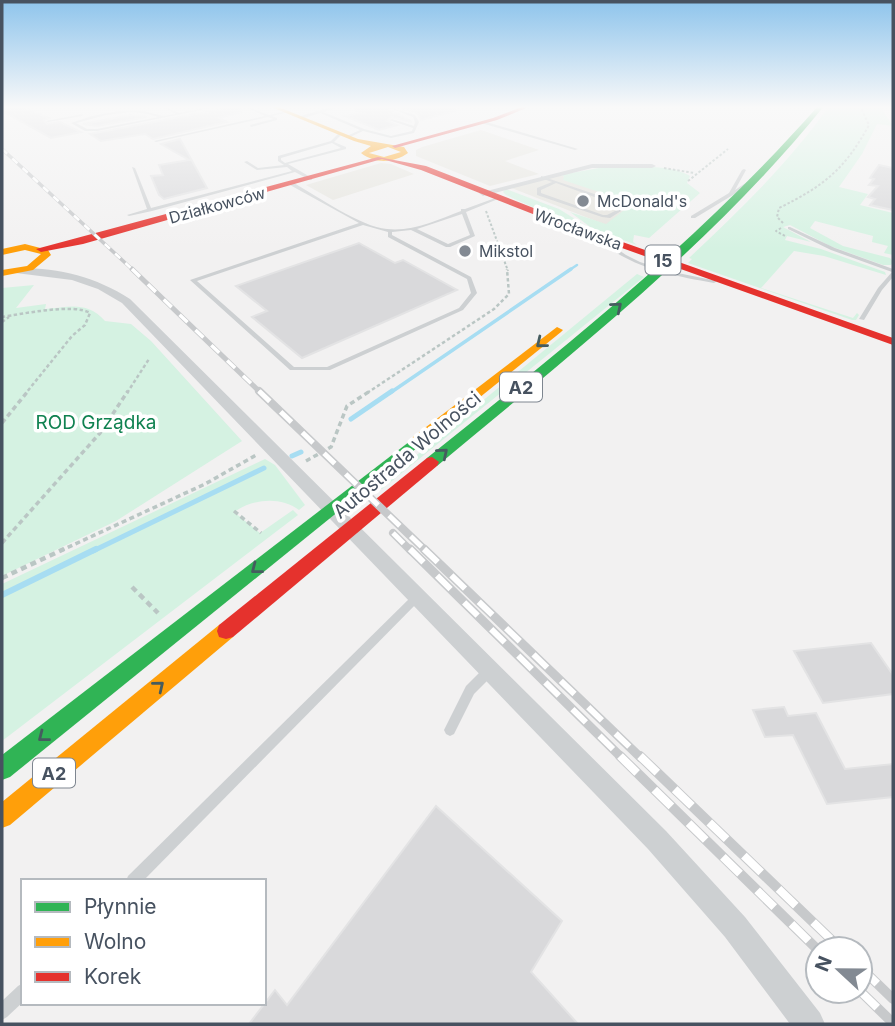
<svg xmlns="http://www.w3.org/2000/svg" width="895" height="1026" font-family="Inter,sans-serif">
	<style>
		.commercial { fill: #e6e5df }
		.green { fill: #d5f2e2 }
		.lines { fill: none; stroke-linecap: round; stroke-linejoin: round }
		.stream-far3 { stroke: #a7ddf2; stroke-width: 2.5 }
		.stream-far2 { stroke: #a7ddf2; stroke-width: 3.5 }
		.stream-far1 { stroke: #a7ddf2; stroke-width: 5 }
		.stream { stroke: #a7ddf2; stroke-width: 6 }
		.building { fill: #d9d9db; stroke: #e3e3e4; stroke-width: 2 }
		.path-far3 { stroke: #bac6c4; stroke-width: 2; stroke-dasharray: 2.5 2; stroke-linecap: butt }
		.path-far2 { stroke: #bac6c4; stroke-width: 2.5; stroke-dasharray: 3.5 2.5; stroke-linecap: butt }
		.path-far1 { stroke: #bac6c4; stroke-width: 3.5; stroke-dasharray: 5 3.5; stroke-linecap: butt }
		.path { stroke: #bac6c4; stroke-width: 4.5; stroke-dasharray: 6 4.5; stroke-linecap: butt }
		.lane { fill: #cdd0d2; fill-rule: evenodd }
		.street { fill: #cdd0d2; fill-rule: evenodd }
		.fast { fill: #30b455; fill-rule: evenodd }
		.slow { fill: #ff9f0a; fill-rule: evenodd }
		.jam { fill: #e5322d; fill-rule: evenodd }
		.rail-far4-casing { stroke: #c7c9cb; stroke-width: 3.5 }
		.rail-far3-casing { stroke: #c7c9cb; stroke-width: 5 }
		.rail-far2-casing { stroke: #c7c9cb; stroke-width: 8 }
		.rail-far1-casing { stroke: #c7c9cb; stroke-width: 9 }
		.rail-casing { stroke: #c7c9cb; stroke-width: 10 }
		.rail-far4 { stroke: #fff; stroke-width: 2.5; stroke-dasharray: 7; stroke-linecap: butt }
		.rail-far3 { stroke: #fff; stroke-width: 3.5; stroke-dasharray: 11; stroke-linecap: butt }
		.rail-far2 { stroke: #fff; stroke-width: 5; stroke-dasharray: 15; stroke-linecap: butt }
		.rail-far1 { stroke: #fff; stroke-width: 6; stroke-dasharray: 19; stroke-linecap: butt }
		.rail { stroke: #fff; stroke-width: 8; stroke-dasharray: 24; stroke-linecap: butt }
		.oneway { stroke: #455c5f }
		.poi-dot { fill: #838a93; stroke: #fff; stroke-width: 2.5 }
		.labels { text-anchor: middle; dominant-baseline: central; stroke-width: 7; stroke-linejoin: round; paint-order: stroke }
		.far-poi-label { font-size: 16px; fill: #475260; stroke: #fff; text-anchor: start }
		.far-street-label { font-size: 16px; fill: #475260; stroke: #fff }
		.shield { fill: #fff; stroke: #7e8690; stroke-width: 2 }
		.shield-label { font-size: 18px; font-weight: bold; fill: #475260 }
		.park-label { font-size: 19px; fill: #108251; stroke: #fff }
		.street-label { font-size: 19px; fill: #475260; stroke: #fff }
	</style>
	<rect width="100%" height="100%" fill="#f2f1f1"/>
	<g class="commercial">
		<path d="M 481,130 L 539,150 L 505,161 L 539,174 L 490,186 L 416,156 L 416,150 L 422,147 Z"/>
		<path d="M 381,163 L 391,164 L 414,174 L 333,200 L 306,185 Z"/>
		<path d="M 560,175 L 641,202 L 606,225 L 509,187 Z"/>
	</g>
	<g class="green">
		<path d="M 829,106 L 888,106 L 881,108 L 893,126 L 877,124 L 862,154 L 839,187 L 868,194 L 860,205 L 893,213 L 893,255 L 884,253 L 888,246 L 872,242 L 873,236 L 815,221 L 810,228 L 843,246 L 890,258 L 893,262 L 891,265 L 883,265 L 830,246 L 790,225 L 783,227 L 811,242 L 787,236 L 785,240 L 821,249 L 885,272 L 886,275 L 824,256 L 794,251 L 761,288 L 853,318 L 857,313 L 859,315 L 856,320 L 852,320 L 688,263 L 692,259 L 689,258 C 739,211 789,163 829,106 Z"/>
		<path d="M 610,166 C 630,166 674,165 690,176 L 687,183 L 700,193 L 649,238 L 634,235 L 633,242 L 637,245 L 593,229 L 570,212 L 606,224 L 636,201 L 629,198 L 621,201 L 610,199 L 608,195 L 563,180 L 564,176 L 560,175 Z"/>
		<path d="M 506,189 L 559,209 L 591,229 L 559,219 L 506,195 L 503,192 Z"/>
		<path d="M 637,274 L 644,277 L 382,489 L 379,486 Z"/>
		<path d="M 34,285 L 16,308 L 46,304 L 45,309 C 70,307 87,301 105,321 L 131,324 L 151,341 L 242,441 L 116,521 L 2,576 L 2,288 Z"/>
		<path d="M 265,459 L 275,465 L 305,505 L 299,510 C 280,496 253,499 234,512 L 260,533 L 293,510 L 298,515 L 2,741 L 2,584 Z"/>
	</g>
	<g class="lines">
		<path class="stream-far3" d="M 568,271 L 577,265"/>
		<path class="stream-far2" d="M 390,393 L 571,269"/>
		<g class="stream-far1">
			<path d="M 351,419 L 392,391"/>
			<path d="M 292,456 L 301,452"/>
			<path d="M 93,551 L 264,468"/>
		</g>
		<path class="stream" d="M 2,595 L 96,549"/>
	</g>
	<g class="building">
		<path d="M 2,106 L 18,106 L 49,118 L 44,120 L 47,124 L 60,122 L 81,132 L 51,138 L 2,111 Z"/>
		<path d="M 224,106 L 240,106 L 241,112 L 219,118 L 227,122 L 153,139 L 145,134 L 101,141 L 90,134 L 222,109 Z"/>
		<path d="M 347,106 L 383,106 L 412,122 L 391,117 L 387,121 L 397,125 L 379,130 L 345,116 L 361,113 Z"/>
		<path d="M 393,106 L 454,106 L 455,111 L 421,120 L 416,112 Z"/>
		<path d="M 130,115 L 147,117 L 97,126 L 83,124 Z"/>
		<path d="M 180,139 L 207,188 L 164,199 L 159,195 L 151,176 L 163,175 L 159,165 L 189,160 L 161,144 Z"/>
		<path d="M 879,165 L 893,168 L 893,210 L 870,205 L 875,199 L 868,197 L 878,186 L 869,185 L 874,179 L 870,178 Z"/>
		<path d="M 359,243 L 395,263 L 403,260 L 457,290 L 302,358 L 252,317 L 267,311 L 236,286 Z"/>
		<path d="M 871,643 L 893,675 L 893,694 L 823,703 L 794,651 Z"/>
		<path d="M 784,707 L 788,716 L 816,713 L 845,769 L 893,764 L 893,797 L 827,804 L 793,735 L 765,737 L 753,710 Z"/>
		<path d="M 436,806 L 562,921 L 531,972 L 578,1024 L 249,1024 L 275,990 L 287,1005 Z"/>
	</g>
	<g class="lines">
		<g class="path-far3">
			<path d="M 664,168 L 694,173"/>
			<path d="M 688,181 L 728,149"/>
			<path d="M 486,211 L 508,271"/>
			<path d="M 783,223 L 777,217 L 779,208 C 824,186 845,169 869,125 L 861,108 L 885,106"/>
			<path d="M 781,228 L 776,231 L 785,236"/>
		</g>
		<g class="path-far2">
			<path d="M 2,317 C 22,314 74,303 90,313 L 85,325 L 72,336 L 26,393"/>
			<path d="M 2,322 L 9,317"/>
			<path d="M 127,393 L 149,359"/>
			<path d="M 367,393 L 494,309 L 509,294 L 507,269"/>
		</g>
		<g class="path-far1">
			<path d="M 2,423 L 28,391"/>
			<path d="M 306,461 L 331,447 L 347,406 L 370,391"/>
			<path d="M 234,511 L 261,533"/>
			<path d="M 2,543 L 100,433 L 128,391"/>
			<path d="M 60,551 L 205,484 L 258,454"/>
		</g>
		<g class="path">
			<path d="M 2,578 L 64,549"/>
			<path d="M 132,587 L 158,613"/>
		</g>
		<g class="lane">
			<path d="M 161,106 L 164,106 L 179,113 L 216,106 L 221,106 L 97,131 L 85,131 L 71,123 L 92,116 L 118,111 L 143,111 L 163,116 L 176,114 ZM 131,112 L 143,113 L 159,117 L 97,129 L 87,129 L 76,123 L 106,115 Z"/>
			<path d="M 243,106 L 246,106 L 269,115 L 287,111 L 289,112 L 272,116 L 277,118 L 277,120 L 251,127 L 250,125 L 273,119 L 268,117 L 156,142 L 154,141 L 265,116 Z"/>
			<path d="M 385,106 L 415,115 L 419,122 L 414,133 L 391,138 L 363,131 L 348,138 L 347,136 L 360,130 L 318,112 L 321,111 L 364,129 L 391,136 L 412,131 L 413,128 L 389,120 L 392,119 L 414,126 L 415,122 L 413,117 Z"/>
			<path d="M 83,114 L 82,116 L 48,122 L 46,121 Z"/>
			<path d="M 481,121 L 483,121 L 578,149 L 575,150 L 481,123 Z"/>
			<path d="M 339,133 L 342,134 L 334,142 L 346,147 L 346,149 L 288,164 L 312,178 L 312,180 L 310,180 L 295,172 L 152,211 L 129,216 L 127,215 L 147,209 L 132,167 L 135,168 L 151,208 L 292,171 L 287,167 L 257,170 L 244,162 L 247,161 L 258,168 L 284,165 L 278,161 L 278,156 L 331,141 ZM 332,143 L 341,148 L 285,163 L 281,160 L 281,158 Z"/>
			<path d="M 744,169 L 746,170 L 735,190 L 747,182 L 751,182 L 751,184 L 695,218 L 691,218 L 691,216 L 729,193 L 742,170 Z"/>
			<path d="M 541,176 L 615,201 L 622,207 L 621,211 L 610,218 L 602,217 L 537,195 L 537,188 L 552,182 L 541,178 ZM 556,183 L 611,203 L 618,207 L 617,210 L 607,215 L 603,215 L 541,193 L 541,190 Z"/>
			<path d="M 290,183 L 294,183 C 317,196 361,227 387,229 C 412,232 438,220 461,211 L 461,209 L 465,209 L 498,197 L 498,199 L 466,212 L 475,236 L 450,247 L 446,247 L 411,230 L 392,232 L 392,235 L 471,277 L 477,293 L 463,310 L 330,370 L 290,370 L 190,280 L 359,223 L 290,185 ZM 462,214 L 470,235 L 448,244 L 417,229 ZM 363,225 L 388,232 L 388,237 L 467,279 L 471,293 L 459,308 L 327,367 L 294,367 L 197,281 Z"/>
			<path d="M 790,227 L 835,248 L 893,269 L 893,277 L 882,290 L 864,320 L 859,319 L 878,288 L 892,272 L 831,250 L 788,229 L 788,227 Z"/>
			<path d="M 598,236 L 626,255 L 640,262 L 668,271 L 717,281 L 714,283 C 669,275 633,268 596,239 L 596,237 Z"/>
			<path d="M 417,593 L 420,594 L 422,597 L 420,600 L 143,881 L 126,881 L 128,876 L 414,594 Z"/>
			<path d="M 489,666 L 493,667 L 494,671 L 493,675 L 474,694 L 454,734 L 450,736 L 446,734 L 444,730 L 466,686 L 485,667 Z"/>
			<path d="M 23,983 L 23,1002 L 7,1017 L 2,1020 L 2,1001 L 18,986 Z"/>
		</g>
		<g class="street">
			<path d="M 333,106 L 342,106 L 301,119 L 298,117 Z"/>
			<path d="M 592,164 L 652,164 L 656,166 L 652,168 L 592,168 L 483,196 L 479,193 Z"/>
			<path d="M 20,268 C 60,268 96,277 130,299 L 666,831 L 745,917 L 820,1013 L 825,1024 L 790,1024 L 725,937 L 648,849 L 122,303 L 98,289 L 72,280 L 16,273 L 15,271 Z"/>
		</g>
		<g class="fast">
			<path d="M 818,106 L 824,106 C 713,244 572,353 437,466 L 427,466 L 425,462 L 427,458 C 564,348 701,239 818,106 Z"/>
			<path d="M 418,435 L 425,440 L 423,443 L 10,777 L 2,780 L 2,755 Z"/>
		</g>
		<g class="slow">
			<path d="M 269,106 L 276,106 L 358,139 L 404,147 L 408,153 C 394,163 375,164 361,153 L 371,146 L 354,141 ZM 388,147 L 401,152 L 384,157 L 369,153 Z"/>
			<path d="M 25,244 L 48,250 L 51,255 L 33,270 L 2,276 L 2,270 L 27,266 L 41,254 L 25,250 L 2,255 L 2,249 Z"/>
			<path d="M 557,327 L 563,330 L 561,332 L 423,443 L 413,443 L 411,440 L 413,437 Z"/>
			<path d="M 226,623 L 233,625 L 235,631 L 233,637 L 10,825 L 2,828 L 2,802 L 219,625 Z"/>
		</g>
		<g class="jam">
			<path d="M 524,106 L 531,106 L 497,120 L 395,148 L 392,146 L 493,118 Z"/>
			<path d="M 378,157 L 426,166 L 600,234 L 893,338 L 893,345 L 594,238 L 421,170 L 382,159 L 83,244 L 41,252 L 36,249 Z"/>
			<path d="M 432,457 L 439,462 L 437,466 L 233,637 L 226,639 L 219,637 L 217,631 L 219,625 L 427,458 Z"/>
		</g>
		<g class="rail-far4-casing">
			<path id="rail-far4" d="M 2,149 L 134,271"/>
		</g>
		<g class="rail-far3-casing">
			<path id="rail-far3" d="M 132,269 L 261,393"/>
		</g>
		<g class="rail-far2-casing">
			<g id="rail-far2">
				<path d="M 259,391 L 426,551"/>
				<path d="M 393,533 L 411,551"/>
			</g>
		</g>
		<g class="rail-far1-casing">
			<g id="rail-far1">
				<path d="M 410,549 L 622,758"/>
				<path d="M 424,549 L 641,758"/>
			</g>
		</g>
		<g class="rail-casing">
			<g id="rail">
				<path d="M 620,756 L 818,950"/>
				<path d="M 640,756 L 841,949"/>
				<path d="M 860,967 L 893,999"/>
				<path d="M 860,991 L 893,1023"/>
			</g>
		</g>
		<use href="#rail-far4" class="rail-far4"/>
		<use href="#rail-far3" class="rail-far3"/>
		<use href="#rail-far2" class="rail-far2"/>
		<use href="#rail-far1" class="rail-far1"/>
		<use href="#rail" class="rail"/>
	</g>
	<defs><path id="oneway-chevron" d="M-2-3.5L2.5 0L-2 3.5" fill="none" stroke-width="1.6" stroke-linecap="round" stroke-linejoin="round" transform="scale(1.75)"/></defs>
	<g class="oneway">
		<use href="#oneway-chevron" transform="translate(617 307) rotate(-40)"/>
		<use href="#oneway-chevron" transform="translate(541 343) rotate(141)"/>
		<use href="#oneway-chevron" transform="translate(443 453) rotate(-40)"/>
		<use href="#oneway-chevron" transform="translate(256 569) rotate(142)"/>
		<use href="#oneway-chevron" transform="translate(159 686) rotate(-39)"/>
		<use href="#oneway-chevron" transform="translate(43 737) rotate(142)"/>
	</g>
	<linearGradient id="sky" x2="0" y2="1"><stop stop-color="#8ec4ec"/><stop offset="0.43" stop-color="#f9f9f9"/><stop offset="1" stop-color="#f9f9f9" stop-opacity="0"/></linearGradient>
	<rect width="895" height="249" fill="url(#sky)"/>
	<g class="poi-dot">
		<circle cx="583" cy="201" r="7"/>
		<circle cx="465" cy="251" r="7"/>
	</g>
	<g class="labels">
		<g class="far-poi-label">
			<text x="597" y="201">McDonald's</text>
			<text x="479" y="251">Mikstol</text>
		</g>
		<g class="far-street-label">
			<text transform="translate(217 205) rotate(-15)">Działkowców</text>
			<text transform="translate(578 229) rotate(20)">Wrocławska</text>
		</g>
		<g class="shield">
			<rect x="645.5" y="245.5" width="35" height="29" rx="5"/>
			<rect x="500" y="372.5" width="42" height="29" rx="5"/>
			<rect x="33" y="758.5" width="42" height="29" rx="5"/>
		</g>
		<g class="shield-label">
			<text x="663" y="260">15</text>
			<text x="521" y="387">A2</text>
			<text x="54" y="773">A2</text>
		</g>
		<g class="park-label">
			<text x="96" y="422">ROD Grządka</text>
		</g>
		<g class="street-label">
			<text transform="translate(407 455) rotate(-40)">Autostrada Wolności</text>
		</g>
	</g>
	<rect width="895" height="1026" fill="none" stroke="#475260" stroke-width="7"/>
	<rect x="21" y="879" width="245" height="126" fill="#ffffff" stroke="#b5babf" stroke-width="2"/>
	<rect x="35" y="902" width="35" height="10" fill="#30b455" stroke="#b5babf" stroke-width="2"/>
	<text x="84" y="914" font-size="21" fill="#475260">Płynnie</text>
	<rect x="35" y="937" width="35" height="10" fill="#ff9f0a" stroke="#b5babf" stroke-width="2"/>
	<text x="84" y="949" font-size="21" fill="#475260">Wolno</text>
	<rect x="35" y="972" width="35" height="10" fill="#e5322d" stroke="#b5babf" stroke-width="2"/>
	<text x="84" y="984" font-size="21" fill="#475260">Korek</text>
	<g transform="translate(839 970) rotate(292)"><circle r="33" fill="#ffffff" stroke="#b5babf" stroke-width="2"/>
	<path d="M0-5L12 26L0 18L-12 26Z" fill="#838a93"/>
	<text y="-10" font-size="19" font-weight="bold" text-anchor="middle" fill="#475260">N</text>
	</g>
</svg>
